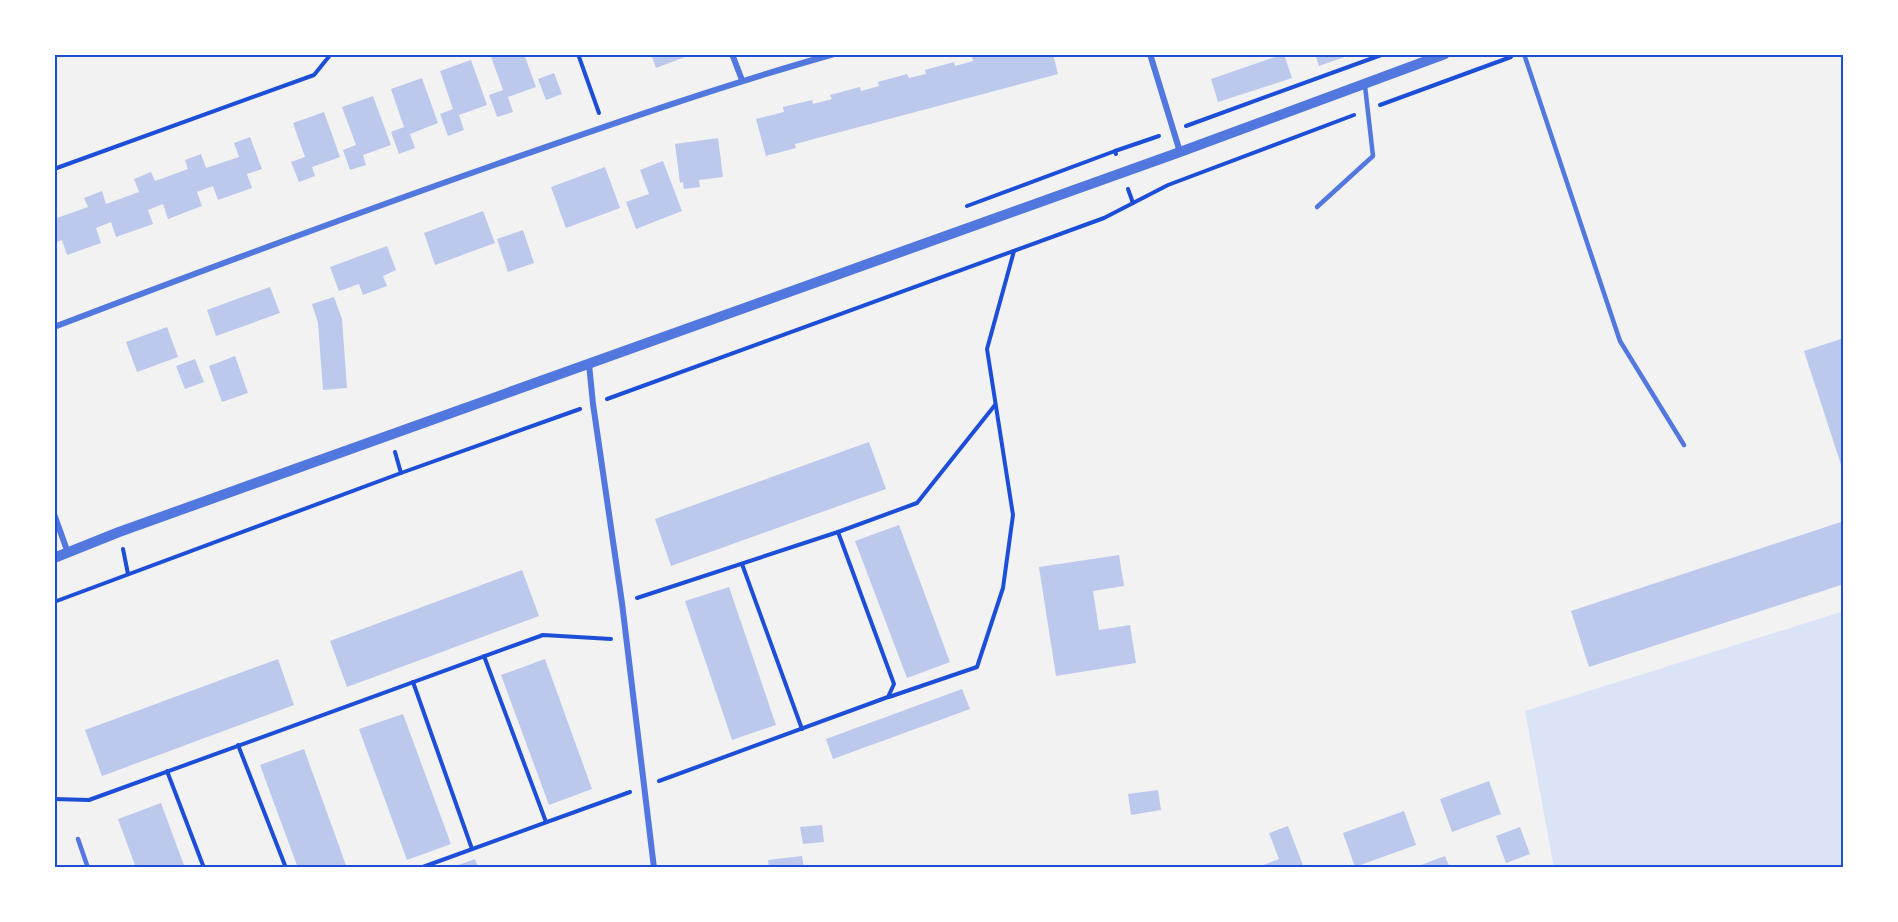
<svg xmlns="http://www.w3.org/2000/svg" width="1898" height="922" font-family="'Titillium Web',sans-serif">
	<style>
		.green { fill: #dbe4f7 }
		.building { fill: #bdc9ec }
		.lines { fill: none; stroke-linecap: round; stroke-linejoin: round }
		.path { stroke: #1d4ed8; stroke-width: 4 }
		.service { stroke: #5277de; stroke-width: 4.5 }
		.minor { stroke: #5277de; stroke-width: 6 }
		.tertiary { stroke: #5277de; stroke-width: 10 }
		.neatline { fill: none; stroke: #1d4ed8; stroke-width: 2 }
	</style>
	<rect width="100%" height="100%" fill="#f2f2f2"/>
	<path class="green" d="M 1844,611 L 1844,868 L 1554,868 L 1525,711 Z"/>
	<g class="building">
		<path d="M 490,54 L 524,54 L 536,87 L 508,97 L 513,112 L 497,117 L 489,95 L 503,90 Z"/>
		<path d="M 651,54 L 693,54 L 656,68 Z"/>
		<path d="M 985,54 L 1053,54 L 1058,74 L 795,144 L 796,148 L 766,156 L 756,119 L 784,112 L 783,107 L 812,100 L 813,104 L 832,99 L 830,95 L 860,87 L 861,91 L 879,86 L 878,82 L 907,74 L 909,78 L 926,74 L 925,70 L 954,62 L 955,66 L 973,61 L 972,57 Z"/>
		<path d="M 1284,54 L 1292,78 L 1218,102 L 1211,79 Z"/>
		<path d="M 1315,54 L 1353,54 L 1319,66 Z"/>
		<path d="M 471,60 L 487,105 L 459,115 L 464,130 L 448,136 L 440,114 L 453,109 L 440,71 Z"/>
		<path d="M 554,73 L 562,94 L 546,100 L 538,79 Z"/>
		<path d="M 422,78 L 438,123 L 410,134 L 415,148 L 399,154 L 391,132 L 404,127 L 391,89 Z"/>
		<path d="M 373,96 L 391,145 L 363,155 L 366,165 L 350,170 L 343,150 L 356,145 L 342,107 Z"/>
		<path d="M 324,112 L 340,157 L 312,167 L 315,176 L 299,182 L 291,162 L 305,157 L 293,123 Z"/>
		<path d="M 250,137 L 262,169 L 247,174 L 252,188 L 218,200 L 213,186 L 197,192 L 202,206 L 168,219 L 163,204 L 148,210 L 153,224 L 116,237 L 111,222 L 96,228 L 101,243 L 67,255 L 62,240 L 54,243 L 54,219 L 88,207 L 84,198 L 102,191 L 106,204 L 139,192 L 134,179 L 151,172 L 155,181 L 188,169 L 185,160 L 201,154 L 206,168 L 239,157 L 234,143 Z"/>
		<path d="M 718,138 L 723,177 L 699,180 L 700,187 L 684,189 L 683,182 L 680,183 L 675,144 Z"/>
		<path d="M 663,161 L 682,211 L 636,229 L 626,202 L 649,194 L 640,170 Z"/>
		<path d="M 605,167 L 620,208 L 566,228 L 551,187 Z"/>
		<path d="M 483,211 L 495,243 L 435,265 L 424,233 Z"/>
		<path d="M 523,230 L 534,263 L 508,272 L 497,239 Z"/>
		<path d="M 387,246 L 396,270 L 383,276 L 387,286 L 363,295 L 359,284 L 339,291 L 330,267 Z"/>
		<path d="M 270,287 L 280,313 L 216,336 L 207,310 Z"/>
		<path d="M 334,297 L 342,319 L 347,388 L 323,390 L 318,323 L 312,304 Z"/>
		<path d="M 167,327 L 178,357 L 137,372 L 126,342 Z"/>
		<path d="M 1844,338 L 1844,474 L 1804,351 Z"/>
		<path d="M 235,356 L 248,393 L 222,402 L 209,366 Z"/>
		<path d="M 195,359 L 204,382 L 185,389 L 176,366 Z"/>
		<path d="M 869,442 L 886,489 L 671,566 L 655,519 Z"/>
		<path d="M 1844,521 L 1844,584 L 1589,667 L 1571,611 Z"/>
		<path d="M 899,525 L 950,662 L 907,678 L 855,541 Z"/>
		<path d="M 1119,555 L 1124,586 L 1093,591 L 1099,630 L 1130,625 L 1136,663 L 1056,676 L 1039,567 Z"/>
		<path d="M 522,570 L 539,616 L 347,687 L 330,641 Z"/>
		<path d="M 729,587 L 776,725 L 732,740 L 685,601 Z"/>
		<path d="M 278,659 L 294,705 L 102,776 L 85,730 Z"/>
		<path d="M 545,659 L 592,789 L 549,805 L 501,675 Z"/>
		<path d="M 962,689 L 970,709 L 833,759 L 826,739 Z"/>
		<path d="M 403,714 L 451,844 L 407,860 L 359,729 Z"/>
		<path d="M 304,749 L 347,868 L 298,868 L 271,795 L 260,765 Z"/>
		<path d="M 1489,781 L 1501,814 L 1452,832 L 1440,799 Z"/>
		<path d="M 1158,790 L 1161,810 L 1131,815 L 1128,794 Z"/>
		<path d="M 161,803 L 185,868 L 136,868 L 118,819 Z"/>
		<path d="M 1404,811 L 1416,845 L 1355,867 L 1343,833 Z"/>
		<path d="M 822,825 L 824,842 L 803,844 L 800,827 Z"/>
		<path d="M 1288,826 L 1304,868 L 1255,868 L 1279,859 L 1269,833 Z"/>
		<path d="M 1520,827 L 1530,854 L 1506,863 L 1496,836 Z"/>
		<path d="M 802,856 L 804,868 L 769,868 L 768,860 Z"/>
		<path d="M 1445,856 L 1450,868 L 1422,868 L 1421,865 Z"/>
		<path d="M 475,859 L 478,868 L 450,868 Z"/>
	</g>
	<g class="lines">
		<g class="path">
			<path d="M 578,54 L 599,113"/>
			<path d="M 1380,105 L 1511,57"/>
			<path d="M 1186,126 L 1384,54"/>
			<path d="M 1116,154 L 1115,151 L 1159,136"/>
			<path d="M 54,169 L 314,75 L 331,54"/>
			<path d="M 1128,189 L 1133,203"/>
			<path d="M 967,206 L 1115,151"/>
			<path d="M 607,399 L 1104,218 L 1168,185 L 1354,115"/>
			<path d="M 395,452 L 401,473"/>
			<path d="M 838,532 L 917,503 L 995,405"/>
			<path d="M 123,549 L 128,574"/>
			<path d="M 742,564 L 802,729"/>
			<path d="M 637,598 L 838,532 L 894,684 L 888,697 L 659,781"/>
			<path d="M 54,602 L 401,473 L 580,409"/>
			<path d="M 484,656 L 546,822"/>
			<path d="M 413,682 L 472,849"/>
			<path d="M 889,697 L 977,667 L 1003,588 L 1013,515 L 987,349 L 1014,251"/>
			<path d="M 238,745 L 286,868"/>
			<path d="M 167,771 L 204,868"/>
			<path d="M 54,799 L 89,800 L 543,635 L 611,639"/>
			<path d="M 420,868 L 630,792"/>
		</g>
		<g class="service">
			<path d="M 1524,54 L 1620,341 L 1684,445"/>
			<path d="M 1317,207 L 1373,156 L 1365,86"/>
			<path d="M 78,839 L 88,868"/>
		</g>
		<g class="minor">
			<path d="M 732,54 L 742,80"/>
			<path d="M 1150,54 L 1180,152"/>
			<path d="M 54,327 C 201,271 349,216 497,164 C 609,125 720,86 834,54"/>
			<path d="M 589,364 L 593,404 L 622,603 L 654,868"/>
			<path d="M 54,514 L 68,553"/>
		</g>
		<path class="tertiary" d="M 54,558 L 119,532 L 1180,152 L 1445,54"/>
	</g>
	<rect width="1898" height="922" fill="none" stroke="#ffffff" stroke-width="111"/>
	<rect x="56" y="56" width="1786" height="810" class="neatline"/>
</svg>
